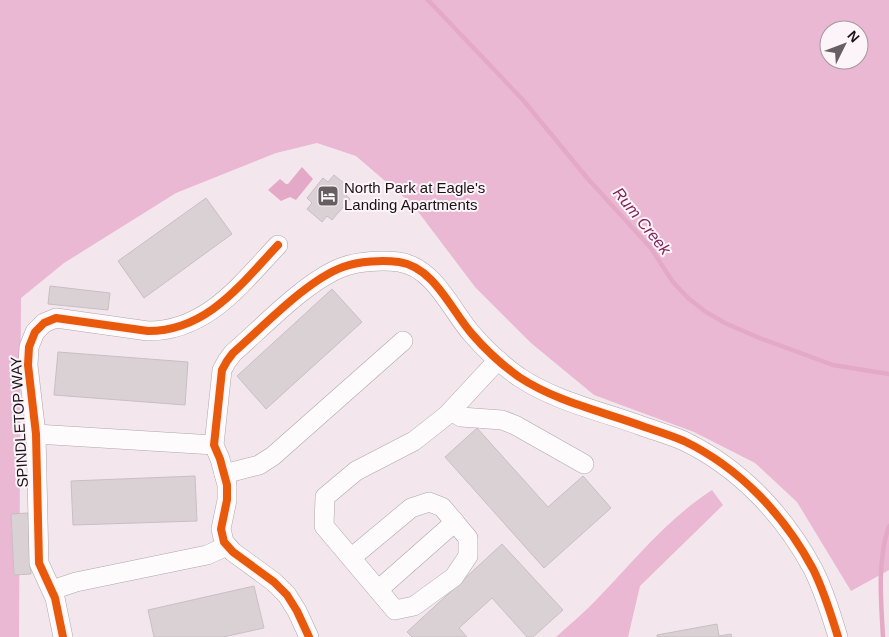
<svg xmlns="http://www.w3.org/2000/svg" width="889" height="637" font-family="Helvetica,sans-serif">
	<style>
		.forest { fill: #eab8d2; fill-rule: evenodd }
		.water { fill: #e5a9c8 }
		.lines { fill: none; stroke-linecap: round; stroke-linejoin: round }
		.stream { stroke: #e5a9c8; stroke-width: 4.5 }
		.building { fill: #dad1d5; stroke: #c8bfc3 }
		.minor-casing { stroke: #aea5a9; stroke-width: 20 }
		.minor { stroke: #fdfbfc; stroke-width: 19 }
		.cycleway-casing { stroke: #fcf4f8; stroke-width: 11 }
		.cycleway { stroke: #e8590c; stroke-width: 8 }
		.labels { text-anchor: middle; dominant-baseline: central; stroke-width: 4; stroke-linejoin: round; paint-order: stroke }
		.poi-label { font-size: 15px; fill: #1b1417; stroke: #fcf4f8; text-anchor: start }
		.street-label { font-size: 15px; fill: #1b1417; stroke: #fcf4f8 }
		.water-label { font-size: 16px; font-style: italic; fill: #81235b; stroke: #fcf4f8 }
	</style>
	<rect width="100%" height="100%" fill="#f3e7ed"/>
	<g class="forest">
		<path d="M 0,0 L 889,0 L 889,570 L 851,591 L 797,502 L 755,463 L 694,432 L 594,395 L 531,343 L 475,287 L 413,205 L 356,156 L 317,143 L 276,153 L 176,193 L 64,263 L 21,298 L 19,637 L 0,637 ZM 829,30 L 859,30 L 859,60 L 829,60 Z"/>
		<path d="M 712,490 L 723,505 L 640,586 L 628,637 L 556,637 C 570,624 585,612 598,598 C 635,560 667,519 712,490 Z"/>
	</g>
	<path class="water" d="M 302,167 L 313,179 L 296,200 L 290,197 L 281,201 L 268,190 L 280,179 L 286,184 L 288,184 Z"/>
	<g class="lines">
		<g class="stream">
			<path d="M 428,0 L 523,100 L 588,179 L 650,247 L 673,282 L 688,298 L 706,312 L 725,323 L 757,337 L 833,365 L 889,374"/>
			<path d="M 883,637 C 881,601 877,561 889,526"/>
		</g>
	</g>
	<g class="building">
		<path d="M 334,175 L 350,188 L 345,194 L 350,199 L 332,220 L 327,216 L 322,222 L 307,209 L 312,203 L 307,198 L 323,178 L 328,182 Z"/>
		<path d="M 206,198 L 232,234 L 144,298 L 118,261 Z"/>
		<path d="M 50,286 L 110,293 L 108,310 L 48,304 Z"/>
		<path d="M 332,289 L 362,322 L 266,409 L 237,376 Z"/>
		<path d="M 58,352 L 188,362 L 185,405 L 54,395 Z"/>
		<path d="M 477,428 L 548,507 L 583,476 L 611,508 L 544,568 L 445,457 Z"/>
		<path d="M 195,476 L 197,521 L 73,525 L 71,481 Z"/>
		<path d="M 28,513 L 31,574 L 14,575 L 11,514 Z"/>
		<path d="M 502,544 L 563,610 L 533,637 L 527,637 L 492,598 L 459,628 L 467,637 L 412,637 L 407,632 Z"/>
		<path d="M 254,586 L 264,628 L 223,637 L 154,637 L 148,610 Z"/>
		<path d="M 717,624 L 719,636 L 731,634 L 732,637 L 657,637 L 657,635 Z"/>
	</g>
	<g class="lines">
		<g class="minor-casing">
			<g id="minor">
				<path d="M 451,411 L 461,417 L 502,420 L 515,425 L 584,464"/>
				<path d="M 36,434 L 214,445"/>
				<path d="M 224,474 L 259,465 L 273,456 L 403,341"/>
				<path d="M 351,558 L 411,508 L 429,502 L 442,507 L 468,538 L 468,556 L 454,577 L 414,606 L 395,610 L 324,526 L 325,497 L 356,471 L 414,441 L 447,415 L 498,360"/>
				<path d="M 52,590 L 76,582 L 207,555 L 227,546"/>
				<path d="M 378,590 L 455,522"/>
				<path d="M 63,637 L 55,598 L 39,563 L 36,434 L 28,365 L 29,347 L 35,332 L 44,323 L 56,318 L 148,331 C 207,331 241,284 278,245"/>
				<path d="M 309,637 L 297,611 L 287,595 L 274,582 L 233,552 L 224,542 L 221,529 L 227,500 L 227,485 L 220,459 L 214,445 L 222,370 L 227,361 L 233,353 C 263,327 307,280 343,267 C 359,261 383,260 399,262 C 434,267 451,310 472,334 C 485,349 502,365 519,377 C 557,402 601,411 642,426 C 656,431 670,435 684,441 C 740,468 784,515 813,569 C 824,591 831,614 838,637"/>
			</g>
		</g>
		<use href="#minor" class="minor"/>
		<g class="cycleway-casing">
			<g id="cycleway">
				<path d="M 63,637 L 55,598 L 39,563 L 36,434 L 28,365 L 29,347 L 35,332 L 44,323 L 56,318 L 148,331 C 207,331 241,284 278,245"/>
				<path d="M 309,637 L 297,611 L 287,595 L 274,582 L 233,552 L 224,542 L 221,529 L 227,500 L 227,485 L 220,459 L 214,445 L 222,370 L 227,361 L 233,353 C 263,327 307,280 343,267 C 359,261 383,260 399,262 C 434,267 451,310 472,334 C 485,349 502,365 519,377 C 557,402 601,411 642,426 C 656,431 670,435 684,441 C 740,468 784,515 813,569 C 824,591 831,614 838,637"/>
			</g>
		</g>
		<use href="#cycleway" class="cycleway"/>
	</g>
	<defs>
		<g id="hotel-square" transform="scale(1.125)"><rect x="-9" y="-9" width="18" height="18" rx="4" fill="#675e62" stroke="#fcf4f8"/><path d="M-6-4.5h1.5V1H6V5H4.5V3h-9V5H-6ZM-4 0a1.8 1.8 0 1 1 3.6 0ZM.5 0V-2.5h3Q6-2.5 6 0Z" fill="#fff"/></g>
	</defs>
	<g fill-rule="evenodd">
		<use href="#hotel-square" x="328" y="196"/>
	</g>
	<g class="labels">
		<g class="poi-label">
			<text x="344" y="187">North Park at Eagle's<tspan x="344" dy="17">Landing Apartments</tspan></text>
		</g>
		<g class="street-label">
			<text transform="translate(19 422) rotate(-93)">SPINDLETOP WAY</text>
		</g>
		<g class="water-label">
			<text transform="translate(642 221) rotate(51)">Rum Creek</text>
		</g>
	</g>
	<g transform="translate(844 45) rotate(48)"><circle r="24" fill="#fcf4f8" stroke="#a29a9e"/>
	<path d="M0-4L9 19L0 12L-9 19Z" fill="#675e62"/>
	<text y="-8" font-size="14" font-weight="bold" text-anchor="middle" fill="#1b1417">N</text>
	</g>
</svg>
